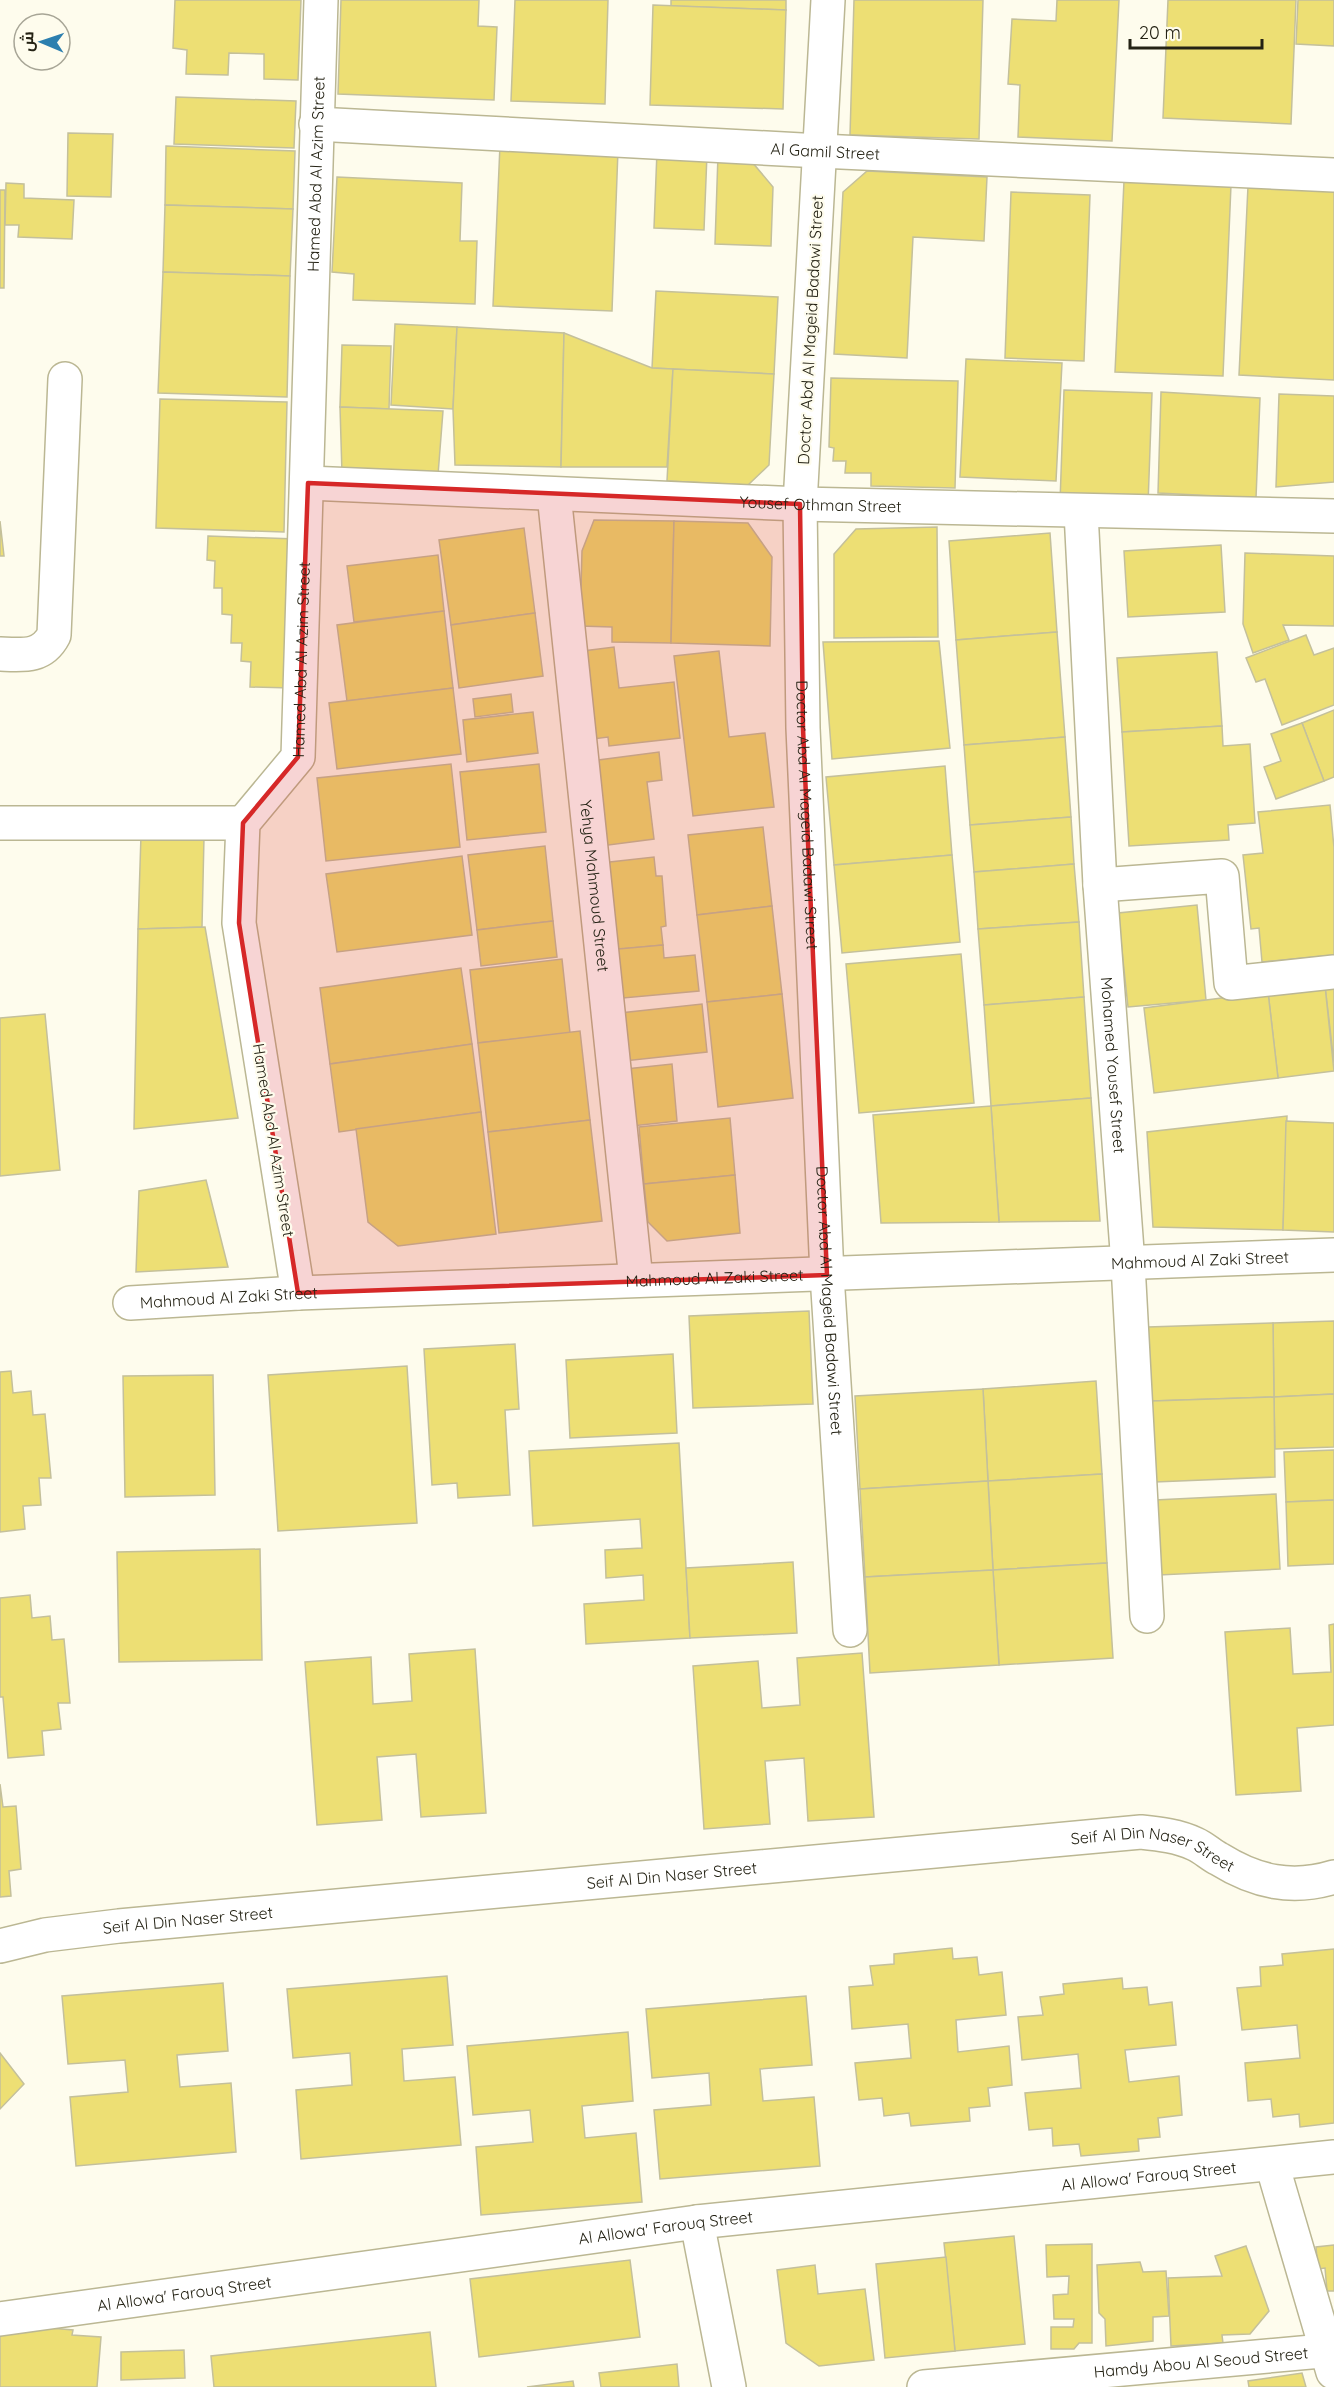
<svg xmlns="http://www.w3.org/2000/svg" width="1334" height="2387" font-family="Quicksand,Cairo,sans-serif">
	<style>
		.building { fill: #eddf74; stroke: #c4c09b; stroke-width: 1.5 }
		.lines { fill: none; stroke-linecap: round; stroke-linejoin: round }
		.minor-casing { stroke: #bbb793; stroke-width: 36 }
		.minor { stroke: #fff; stroke-width: 33 }
		.marked { fill: #d62828; fill-opacity: 0.2; stroke: #d62828; stroke-width: 4.5; stroke-linejoin: round }
		.labels { text-anchor: middle; dominant-baseline: central; stroke-width: 4.5; stroke-linejoin: round; paint-order: stroke }
		.street-label { font-size: 16px; fill: #242214; stroke: #fefced }
	</style>
	<rect width="100%" height="100%" fill="#fefced"/>
	<g class="building">
		<path d="M 175,0 L 301,0 L 298,80 L 264,79 L 264,54 L 229,53 L 228,75 L 186,74 L 187,50 L 173,48 Z"/>
		<path d="M 341,0 L 479,0 L 478,26 L 497,27 L 494,100 L 338,94 Z"/>
		<path d="M 515,0 L 608,0 L 605,104 L 511,101 Z"/>
		<path d="M 671,0 L 786,0 L 786,10 L 671,6 Z"/>
		<path d="M 854,0 L 983,0 L 979,139 L 850,135 Z"/>
		<path d="M 1057,0 L 1119,0 L 1112,141 L 1018,137 L 1020,85 L 1008,84 L 1012,19 L 1056,21 Z"/>
		<path d="M 1168,0 L 1296,0 L 1291,124 L 1163,118 Z"/>
		<path d="M 1298,0 L 1334,0 L 1334,46 L 1296,44 Z"/>
		<path d="M 653,5 L 786,10 L 783,109 L 650,105 Z"/>
		<path d="M 176,97 L 296,101 L 294,148 L 174,144 Z"/>
		<path d="M 68,133 L 113,134 L 111,197 L 67,196 Z"/>
		<path d="M 500,145 L 618,150 L 612,311 L 493,306 Z"/>
		<path d="M 166,146 L 295,151 L 293,209 L 165,205 Z"/>
		<path d="M 657,151 L 707,154 L 704,230 L 654,228 Z"/>
		<path d="M 718,155 L 747,156 L 773,187 L 771,246 L 715,244 Z"/>
		<path d="M 867,171 L 987,177 L 984,241 L 913,237 L 907,358 L 834,354 L 843,192 Z"/>
		<path d="M 337,177 L 462,183 L 460,241 L 477,241 L 475,304 L 353,300 L 354,274 L 332,272 Z"/>
		<path d="M 1124,181 L 1231,185 L 1223,376 L 1115,372 Z"/>
		<path d="M 6,183 L 24,184 L 24,198 L 74,200 L 72,239 L 18,237 L 19,225 L 5,225 Z"/>
		<path d="M 1248,186 L 1334,190 L 1334,380 L 1239,375 Z"/>
		<path d="M 0,190 L 5,190 L 4,288 L 0,288 Z"/>
		<path d="M 1011,192 L 1090,195 L 1084,361 L 1005,358 Z"/>
		<path d="M 165,205 L 293,209 L 290,276 L 163,272 Z"/>
		<path d="M 163,272 L 290,276 L 287,397 L 158,393 Z"/>
		<path d="M 656,291 L 778,297 L 774,374 L 652,368 Z"/>
		<path d="M 395,324 L 457,327 L 453,409 L 391,405 Z"/>
		<path d="M 457,327 L 564,333 L 561,467 L 455,465 L 453,409 Z"/>
		<path d="M 564,333 L 652,368 L 673,369 L 667,467 L 561,467 Z"/>
		<path d="M 342,345 L 391,346 L 389,409 L 340,407 Z"/>
		<path d="M 966,359 L 1062,363 L 1056,481 L 960,477 Z"/>
		<path d="M 673,369 L 774,374 L 769,465 L 748,485 L 667,481 Z"/>
		<path d="M 831,378 L 958,381 L 955,488 L 871,486 L 871,473 L 845,473 L 846,461 L 833,461 L 834,448 L 829,447 Z"/>
		<path d="M 1064,390 L 1152,393 L 1148,505 L 1060,502 Z"/>
		<path d="M 1161,392 L 1260,398 L 1256,498 L 1158,493 Z"/>
		<path d="M 1279,394 L 1334,396 L 1334,482 L 1276,487 Z"/>
		<path d="M 160,399 L 287,402 L 284,532 L 156,528 Z"/>
		<path d="M 340,407 L 443,411 L 438,475 L 342,474 Z"/>
		<path d="M 594,520 L 674,521 L 671,643 L 612,642 L 612,627 L 580,626 L 582,551 Z"/>
		<path d="M 0,521 L 4,556 L 0,556 Z"/>
		<path d="M 674,521 L 748,523 L 772,557 L 770,646 L 671,643 Z"/>
		<path d="M 937,527 L 938,637 L 834,638 L 834,554 L 856,529 Z"/>
		<path d="M 524,528 L 535,613 L 451,625 L 439,540 Z"/>
		<path d="M 1050,533 L 1057,632 L 956,640 L 949,541 Z"/>
		<path d="M 208,536 L 296,539 L 291,688 L 250,687 L 251,662 L 241,661 L 242,643 L 231,643 L 232,615 L 222,614 L 222,588 L 214,588 L 215,561 L 207,560 Z"/>
		<path d="M 1221,545 L 1225,612 L 1128,617 L 1124,551 Z"/>
		<path d="M 1245,553 L 1334,556 L 1334,626 L 1283,625 L 1289,640 L 1253,653 L 1243,624 Z"/>
		<path d="M 438,555 L 444,611 L 354,622 L 347,566 Z"/>
		<path d="M 444,611 L 453,688 L 347,701 L 337,625 Z"/>
		<path d="M 535,613 L 543,676 L 459,688 L 451,625 Z"/>
		<path d="M 1057,632 L 1065,737 L 964,745 L 956,640 Z"/>
		<path d="M 1306,635 L 1314,655 L 1334,648 L 1334,705 L 1282,725 L 1265,679 L 1256,682 L 1246,658 Z"/>
		<path d="M 939,641 L 950,748 L 832,759 L 823,642 Z"/>
		<path d="M 614,647 L 619,688 L 674,682 L 680,738 L 609,746 L 608,737 L 593,739 L 583,651 Z"/>
		<path d="M 719,651 L 729,737 L 765,733 L 774,807 L 693,816 L 674,656 Z"/>
		<path d="M 1217,652 L 1222,726 L 1122,732 L 1117,658 Z"/>
		<path d="M 453,688 L 461,754 L 337,769 L 329,703 Z"/>
		<path d="M 511,694 L 513,712 L 475,717 L 473,699 Z"/>
		<path d="M 1334,710 L 1334,777 L 1324,781 L 1302,723 Z"/>
		<path d="M 533,712 L 538,753 L 467,762 L 463,720 Z"/>
		<path d="M 1302,723 L 1324,781 L 1276,799 L 1264,767 L 1281,761 L 1271,734 Z"/>
		<path d="M 1222,726 L 1223,746 L 1250,744 L 1255,823 L 1228,825 L 1229,840 L 1129,846 L 1122,732 Z"/>
		<path d="M 1065,737 L 1071,817 L 970,825 L 964,745 Z"/>
		<path d="M 659,752 L 662,780 L 647,782 L 654,839 L 601,846 L 591,761 Z"/>
		<path d="M 451,764 L 460,847 L 326,861 L 317,778 Z"/>
		<path d="M 539,764 L 546,832 L 467,840 L 460,772 Z"/>
		<path d="M 945,766 L 952,855 L 834,865 L 826,777 Z"/>
		<path d="M 1330,805 L 1334,848 L 1334,955 L 1262,962 L 1259,928 L 1251,929 L 1243,855 L 1263,853 L 1258,812 Z"/>
		<path d="M 1071,817 L 1074,864 L 974,872 L 970,825 Z"/>
		<path d="M 763,827 L 772,906 L 697,915 L 688,835 Z"/>
		<path d="M 141,835 L 204,837 L 202,927 L 138,929 Z"/>
		<path d="M 545,846 L 553,921 L 477,930 L 468,855 Z"/>
		<path d="M 952,855 L 960,942 L 842,953 L 834,865 Z"/>
		<path d="M 462,856 L 472,935 L 337,952 L 326,874 Z"/>
		<path d="M 654,857 L 656,876 L 662,876 L 666,926 L 661,927 L 663,945 L 611,950 L 601,863 Z"/>
		<path d="M 1074,864 L 1079,922 L 978,929 L 974,872 Z"/>
		<path d="M 1197,905 L 1206,1000 L 1128,1007 L 1118,913 Z"/>
		<path d="M 772,906 L 782,994 L 707,1002 L 697,915 Z"/>
		<path d="M 553,921 L 557,957 L 481,966 L 477,930 Z"/>
		<path d="M 1079,922 L 1084,997 L 984,1005 L 978,929 Z"/>
		<path d="M 205,927 L 238,1118 L 134,1129 L 138,929 Z"/>
		<path d="M 663,945 L 664,958 L 695,955 L 699,991 L 623,998 L 618,949 Z"/>
		<path d="M 961,954 L 974,1103 L 859,1113 L 846,964 Z"/>
		<path d="M 562,959 L 570,1033 L 478,1043 L 470,970 Z"/>
		<path d="M 461,968 L 472,1044 L 330,1064 L 320,988 Z"/>
		<path d="M 1334,985 L 1334,1063 L 1325,986 Z"/>
		<path d="M 1325,986 L 1334,1071 L 1278,1078 L 1268,992 Z"/>
		<path d="M 1268,992 L 1278,1078 L 1154,1093 L 1144,1008 Z"/>
		<path d="M 782,994 L 793,1098 L 718,1107 L 707,1002 Z"/>
		<path d="M 1084,997 L 1091,1098 L 991,1106 L 984,1005 Z"/>
		<path d="M 702,1004 L 707,1052 L 624,1061 L 620,1013 Z"/>
		<path d="M 45,1014 L 60,1170 L 0,1176 L 0,1018 Z"/>
		<path d="M 580,1031 L 590,1120 L 488,1132 L 478,1043 Z"/>
		<path d="M 472,1044 L 481,1112 L 339,1132 L 330,1064 Z"/>
		<path d="M 672,1064 L 677,1121 L 632,1126 L 626,1069 Z"/>
		<path d="M 1091,1098 L 1100,1221 L 999,1222 L 991,1106 Z"/>
		<path d="M 991,1106 L 999,1222 L 881,1223 L 873,1115 Z"/>
		<path d="M 481,1112 L 496,1234 L 398,1246 L 368,1222 L 356,1129 Z"/>
		<path d="M 1287,1116 L 1283,1230 L 1153,1227 L 1147,1132 Z"/>
		<path d="M 730,1118 L 735,1175 L 644,1184 L 639,1127 Z"/>
		<path d="M 590,1120 L 602,1221 L 499,1233 L 488,1132 Z"/>
		<path d="M 1286,1121 L 1334,1123 L 1334,1232 L 1283,1230 Z"/>
		<path d="M 735,1175 L 740,1233 L 667,1241 L 648,1222 L 644,1184 Z"/>
		<path d="M 206,1180 L 228,1267 L 136,1272 L 139,1191 Z"/>
		<path d="M 809,1311 L 813,1404 L 693,1408 L 689,1316 Z"/>
		<path d="M 1334,1321 L 1334,1394 L 1274,1397 L 1273,1323 Z"/>
		<path d="M 1273,1323 L 1274,1397 L 1152,1401 L 1148,1327 Z"/>
		<path d="M 515,1344 L 519,1409 L 505,1410 L 510,1495 L 458,1498 L 457,1483 L 432,1485 L 424,1349 Z"/>
		<path d="M 673,1354 L 677,1433 L 570,1438 L 566,1360 Z"/>
		<path d="M 407,1366 L 417,1523 L 278,1531 L 268,1375 Z"/>
		<path d="M 11,1371 L 13,1393 L 31,1391 L 33,1415 L 45,1414 L 51,1478 L 39,1478 L 41,1505 L 23,1506 L 25,1529 L 0,1532 L 0,1372 Z"/>
		<path d="M 213,1375 L 215,1495 L 125,1497 L 123,1376 Z"/>
		<path d="M 1096,1381 L 1102,1474 L 988,1481 L 983,1389 Z"/>
		<path d="M 983,1389 L 988,1481 L 860,1489 L 855,1396 Z"/>
		<path d="M 1334,1394 L 1334,1447 L 1275,1449 L 1274,1397 Z"/>
		<path d="M 1274,1397 L 1275,1477 L 1155,1482 L 1152,1401 Z"/>
		<path d="M 679,1443 L 690,1638 L 586,1644 L 584,1604 L 644,1600 L 643,1575 L 606,1578 L 605,1550 L 642,1548 L 640,1519 L 533,1526 L 529,1451 Z"/>
		<path d="M 1334,1450 L 1334,1500 L 1286,1502 L 1284,1452 Z"/>
		<path d="M 1102,1474 L 1107,1563 L 993,1570 L 988,1481 Z"/>
		<path d="M 988,1481 L 993,1570 L 865,1577 L 860,1489 Z"/>
		<path d="M 1276,1494 L 1280,1569 L 1159,1575 L 1155,1500 Z"/>
		<path d="M 1334,1500 L 1334,1564 L 1288,1566 L 1286,1502 Z"/>
		<path d="M 260,1549 L 262,1660 L 119,1662 L 117,1552 Z"/>
		<path d="M 793,1562 L 797,1633 L 690,1638 L 686,1568 Z"/>
		<path d="M 1107,1563 L 1113,1658 L 999,1665 L 993,1570 Z"/>
		<path d="M 993,1570 L 999,1665 L 870,1673 L 865,1577 Z"/>
		<path d="M 30,1595 L 32,1618 L 50,1616 L 52,1640 L 64,1639 L 70,1703 L 58,1703 L 61,1729 L 42,1731 L 44,1755 L 8,1758 L 3,1697 L 0,1697 L 0,1598 Z"/>
		<path d="M 1334,1624 L 1334,1725 L 1297,1728 L 1301,1791 L 1236,1795 L 1225,1632 L 1290,1628 L 1293,1674 L 1331,1672 L 1329,1625 Z"/>
		<path d="M 475,1649 L 486,1813 L 421,1817 L 416,1754 L 377,1757 L 382,1820 L 317,1825 L 305,1662 L 371,1657 L 373,1704 L 412,1701 L 409,1654 Z"/>
		<path d="M 862,1653 L 874,1817 L 808,1821 L 804,1758 L 765,1761 L 770,1824 L 704,1829 L 693,1666 L 758,1661 L 762,1708 L 800,1705 L 797,1658 Z"/>
		<path d="M 0,1784 L 3,1807 L 16,1806 L 21,1869 L 9,1871 L 11,1896 L 0,1897 Z"/>
		<path d="M 952,1948 L 953,1959 L 977,1957 L 979,1975 L 1002,1972 L 1006,2015 L 956,2020 L 958,2052 L 1009,2046 L 1012,2085 L 988,2088 L 990,2106 L 969,2108 L 970,2121 L 911,2126 L 909,2113 L 884,2116 L 882,2098 L 859,2100 L 855,2063 L 911,2058 L 908,2024 L 852,2029 L 849,1987 L 873,1985 L 870,1966 L 894,1964 L 894,1954 Z"/>
		<path d="M 1334,1949 L 1334,2123 L 1300,2127 L 1299,2114 L 1273,2117 L 1271,2099 L 1248,2101 L 1245,2063 L 1300,2058 L 1297,2025 L 1242,2030 L 1237,1988 L 1261,1986 L 1260,1967 L 1283,1965 L 1282,1954 Z"/>
		<path d="M 447,1976 L 453,2045 L 402,2049 L 404,2081 L 455,2077 L 461,2145 L 301,2159 L 296,2090 L 352,2085 L 350,2053 L 293,2058 L 287,1989 Z"/>
		<path d="M 1122,1978 L 1123,1989 L 1147,1987 L 1149,2005 L 1172,2002 L 1176,2045 L 1125,2050 L 1129,2082 L 1179,2076 L 1182,2115 L 1158,2118 L 1160,2137 L 1138,2139 L 1139,2151 L 1081,2156 L 1079,2144 L 1053,2146 L 1052,2128 L 1029,2130 L 1025,2093 L 1081,2088 L 1078,2054 L 1022,2060 L 1018,2017 L 1043,2015 L 1040,1997 L 1064,1994 L 1063,1984 Z"/>
		<path d="M 223,1983 L 228,2051 L 177,2055 L 180,2087 L 231,2083 L 236,2152 L 76,2166 L 70,2097 L 128,2092 L 125,2060 L 68,2064 L 62,1996 Z"/>
		<path d="M 806,1996 L 812,2065 L 760,2069 L 763,2101 L 814,2097 L 820,2166 L 660,2179 L 654,2110 L 711,2105 L 709,2073 L 652,2078 L 646,2009 Z"/>
		<path d="M 628,2032 L 633,2101 L 582,2106 L 585,2138 L 636,2133 L 642,2202 L 481,2215 L 476,2147 L 533,2142 L 530,2110 L 473,2115 L 467,2046 Z"/>
		<path d="M 0,2053 L 24,2084 L 0,2109 Z"/>
		<path d="M 1014,2236 L 1025,2344 L 955,2351 L 944,2243 Z"/>
		<path d="M 1092,2244 L 1092,2343 L 1079,2343 L 1074,2349 L 1051,2349 L 1051,2327 L 1073,2327 L 1074,2319 L 1054,2319 L 1053,2295 L 1068,2294 L 1069,2276 L 1047,2277 L 1046,2245 Z"/>
		<path d="M 1334,2245 L 1334,2291 L 1327,2291 L 1325,2268 L 1318,2269 L 1316,2247 Z"/>
		<path d="M 1246,2246 L 1269,2311 L 1250,2334 L 1222,2335 L 1223,2343 L 1171,2346 L 1168,2278 L 1222,2276 L 1215,2256 Z"/>
		<path d="M 946,2257 L 955,2351 L 885,2358 L 876,2264 Z"/>
		<path d="M 630,2260 L 640,2337 L 479,2357 L 470,2279 Z"/>
		<path d="M 1140,2262 L 1143,2272 L 1166,2271 L 1169,2316 L 1153,2317 L 1153,2341 L 1106,2346 L 1105,2319 L 1099,2313 L 1097,2265 Z"/>
		<path d="M 815,2265 L 818,2294 L 865,2289 L 874,2360 L 819,2366 L 786,2343 L 777,2270 Z"/>
		<path d="M 27,2326 L 73,2330 L 72,2335 L 101,2337 L 97,2387 L 0,2387 L 0,2330 Z"/>
		<path d="M 430,2332 L 436,2387 L 214,2387 L 211,2356 Z"/>
		<path d="M 184,2350 L 185,2378 L 121,2380 L 121,2352 Z"/>
		<path d="M 677,2364 L 679,2387 L 601,2387 L 599,2373 Z"/>
		<path d="M 1302,2373 L 1306,2387 L 1249,2387 L 1248,2381 Z"/>
		<path d="M 573,2381 L 574,2387 L 527,2387 Z"/>
	</g>
	<g class="lines">
		<g class="minor-casing">
			<g id="minor">
				<path id="s1" d="M 828,0 L 800,504 L 803,728 L 827,1275 L 850,1630"/>
				<path id="s2" d="M 316,124 L 820,151 L 1334,175"/>
				<path id="s3" d="M 308,483 L 800,504 L 1334,516"/>
				<path id="s4" d="M 554,494 L 636,1280"/>
				<path id="s5" d="M 1081,512 L 1100,885 L 1128,1264 L 1147,1616"/>
				<path d="M 0,654 C 23,655 42,658 54,635 L 65,379"/>
				<path d="M 0,823 L 243,823"/>
				<path d="M 1100,885 L 1222,876 L 1231,983 L 1334,972"/>
				<path id="s6" d="M 298,1293 L 239,923 L 243,823 L 298,757 L 321,0"/>
				<path id="s7" d="M 130,1303 L 298,1293 L 1334,1255"/>
				<path id="s8" d="M 0,1946 L 45,1935 L 119,1926 L 1141,1832 C 1160,1834 1178,1836 1195,1844 C 1204,1848 1211,1855 1219,1859 C 1256,1882 1292,1890 1334,1877"/>
				<path d="M 1272,2164 L 1333,2372"/>
				<path d="M 697,2222 L 729,2387"/>
				<path id="s9" d="M 0,2319 L 697,2222 L 1334,2157"/>
				<path id="s10" d="M 924,2387 L 1334,2350"/>
			</g>
		</g>
		<use href="#minor" class="minor"/>
	</g>
	<path class="marked" d="M 308,483 L 800,504 L 803,728 L 827,1275 L 298,1293 L 239,923 L 243,823 L 298,757 Z"/>
	<g class="labels">
		<g class="street-label">
			<text stroke="none"><textPath href="#s2" startOffset="510">Al Gamil Street</textPath></text>
			<text stroke="none"><textPath href="#s6" startOffset="1144">Hamed Abd Al Azim Street</textPath></text>
			<text transform="translate(810 330) rotate(-87)">Doctor Abd Al Mageid Badawi Street</text>
			<text stroke="none"><textPath href="#s3" startOffset="513">Yousef Othman Street</textPath></text>
			<text stroke="none"><textPath href="#s6" startOffset="658">Hamed Abd Al Azim Street</textPath></text>
			<text stroke="none"><textPath href="#s1" startOffset="816">Doctor Abd Al Mageid Badawi Street</textPath></text>
			<text stroke="none"><textPath href="#s4" startOffset="394">Yehya Mahmoud Street</textPath></text>
			<text stroke="none"><textPath href="#s5" startOffset="554">Mohamed Yousef Street</textPath></text>
			<text transform="translate(274 1140) rotate(81)">Hamed Abd Al Azim Street</text>
			<text stroke="none"><textPath href="#s7" startOffset="1071">Mahmoud Al Zaki Street</textPath></text>
			<text stroke="none"><textPath href="#s7" startOffset="585">Mahmoud Al Zaki Street</textPath></text>
			<text stroke="none"><textPath href="#s7" startOffset="99">Mahmoud Al Zaki Street</textPath></text>
			<text stroke="none"><textPath href="#s1" startOffset="1302">Doctor Abd Al Mageid Badawi Street</textPath></text>
			<text stroke="none"><textPath href="#s8" startOffset="1162">Seif Al Din Naser Street</textPath></text>
			<text stroke="none"><textPath href="#s8" startOffset="676">Seif Al Din Naser Street</textPath></text>
			<text stroke="none"><textPath href="#s8" startOffset="190">Seif Al Din Naser Street</textPath></text>
			<text stroke="none"><textPath href="#s9" startOffset="1158">Al Allowa' Farouq Street</textPath></text>
			<text stroke="none"><textPath href="#s9" startOffset="672">Al Allowa' Farouq Street</textPath></text>
			<text stroke="none"><textPath href="#s9" startOffset="186">Al Allowa' Farouq Street</textPath></text>
			<text stroke="none"><textPath href="#s10" startOffset="278">Hamdy Abou Al Seoud Street</textPath></text>
		</g>
	</g>
	<g transform="translate(42 42) rotate(272)"><circle r="28" fill="#fefced" stroke="#a7a596" stroke-width="1.5"/>
	<path d="M0-4.5L10 22L0 15L-10 22Z" fill="#2c7faf"/>
	<text y="-9" font-size="16" font-weight="bold" text-anchor="middle" fill="#242214">ش</text>
	</g>
	<path d="M1130 39v9h132v-9" fill="none" stroke="#242214" stroke-width="3"/>
	<text x="1139" y="39" font-size="18" fill="#242214" stroke="#fefced" stroke-width="4.5" paint-order="stroke">20 m</text>
</svg>
